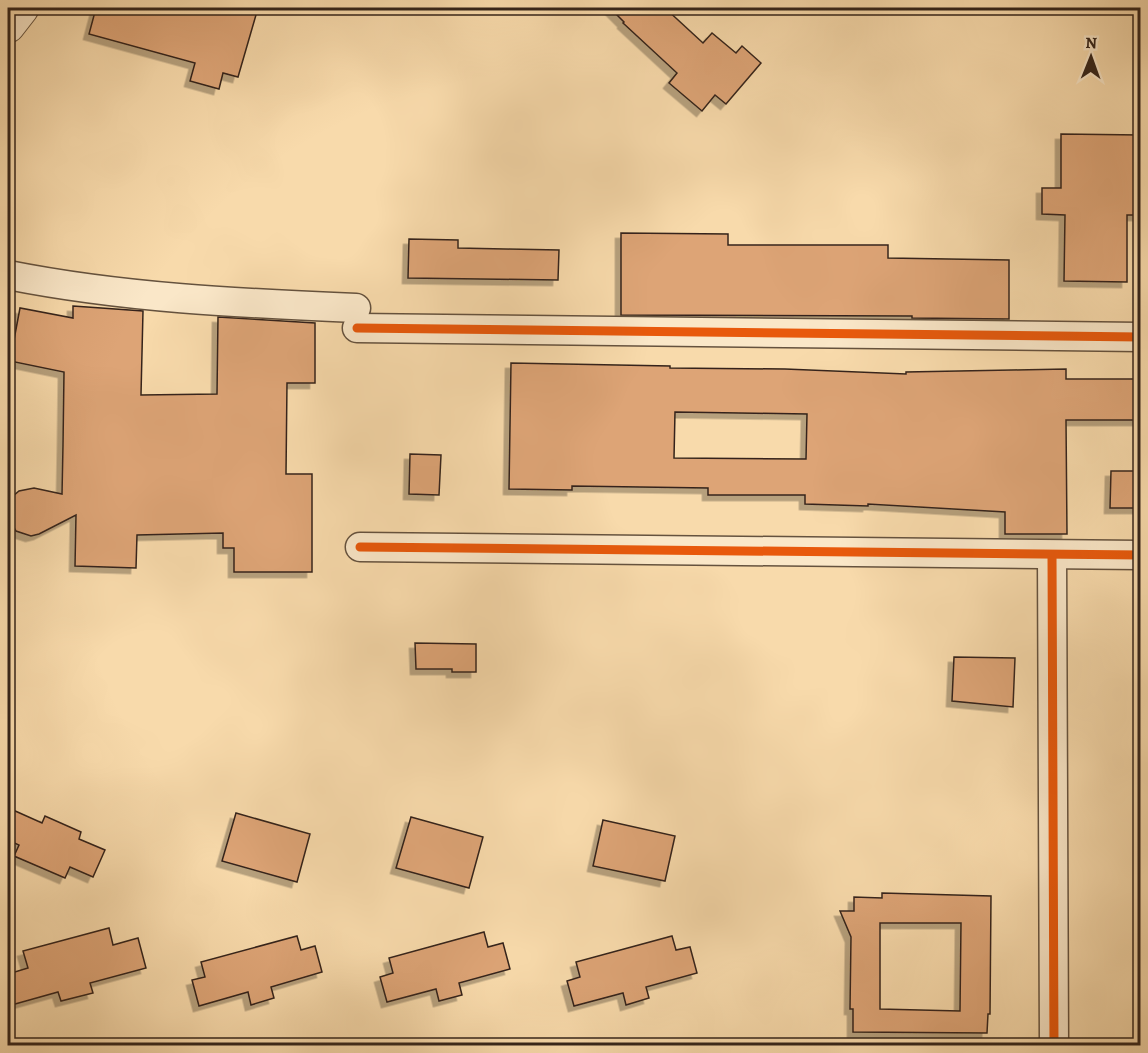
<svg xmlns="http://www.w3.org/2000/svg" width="1148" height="1053" font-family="Alegreya,serif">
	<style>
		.building { fill: #dda476; stroke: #34241a; stroke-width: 1.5; fill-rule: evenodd; filter: url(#shadow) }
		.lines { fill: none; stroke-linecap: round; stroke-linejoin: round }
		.minor-casing { stroke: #65523e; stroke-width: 31 }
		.tertiary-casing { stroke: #65523e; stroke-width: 35 }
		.minor { stroke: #fae7c8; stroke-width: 28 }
		.tertiary { stroke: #fae7c8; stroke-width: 33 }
		.cycleway-casing { stroke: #fae7c8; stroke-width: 13 }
		.cycleway { stroke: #e8590c; stroke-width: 9 }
	</style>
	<defs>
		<filter id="shadow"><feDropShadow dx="-5.5" dy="5.5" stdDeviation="0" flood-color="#0004"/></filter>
	</defs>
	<rect width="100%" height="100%" fill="#f8daab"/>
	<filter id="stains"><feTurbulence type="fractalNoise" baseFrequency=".00333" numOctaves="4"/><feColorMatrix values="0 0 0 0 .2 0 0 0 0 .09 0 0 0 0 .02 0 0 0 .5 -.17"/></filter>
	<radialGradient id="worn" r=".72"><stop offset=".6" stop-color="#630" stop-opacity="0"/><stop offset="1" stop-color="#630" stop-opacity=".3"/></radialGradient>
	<g class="building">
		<path d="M 96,8 L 258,8 L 238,77 L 223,73 L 219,89 L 190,81 L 195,63 L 89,34 Z"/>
		<path d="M 610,8 L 665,8 L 703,43 L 712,33 L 736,53 L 742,46 L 761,63 L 726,104 L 715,95 L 702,111 L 669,83 L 677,73 L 623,23 L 624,22 Z"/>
		<path d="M 1061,134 L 1140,135 L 1140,215 L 1127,215 L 1127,282 L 1064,281 L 1065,215 L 1042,214 L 1042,188 L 1061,188 Z"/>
		<path d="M 621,233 L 728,234 L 728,245 L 888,245 L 888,258 L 1009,260 L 1009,319 L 912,318 L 912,316 L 621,315 Z"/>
		<path d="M 409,239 L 458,240 L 458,248 L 559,250 L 558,280 L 408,278 Z"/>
		<path d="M 73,306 L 143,311 L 141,395 L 217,394 L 218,317 L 315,323 L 315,383 L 287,383 L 286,474 L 312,474 L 312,572 L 234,572 L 234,548 L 223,548 L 223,533 L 137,535 L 136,568 L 75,566 L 76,515 L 39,534 L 31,536 L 16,531 L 8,518 L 8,508 L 12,497 L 19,491 L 34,488 L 62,494 L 63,445 L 64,372 L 10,361 L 20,308 L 73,318 Z"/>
		<path d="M 511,363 L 670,366 L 670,368 L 785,369 L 906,374 L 906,372 L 1066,369 L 1066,379 L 1140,379 L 1140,420 L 1066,420 L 1067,534 L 1005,534 L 1005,512 L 868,504 L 868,506 L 805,504 L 805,495 L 708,495 L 708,488 L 572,486 L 572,490 L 509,489 ZM 675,412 L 807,414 L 806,459 L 674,458 Z"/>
		<path d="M 410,454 L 441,455 L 439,495 L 409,494 Z"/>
		<path d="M 1111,471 L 1140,471 L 1140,508 L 1110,508 Z"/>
		<path d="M 415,643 L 476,644 L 476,672 L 452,672 L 452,669 L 416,669 Z"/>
		<path d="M 954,657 L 1015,658 L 1013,707 L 952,701 Z"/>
		<path d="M 13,810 L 42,823 L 45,816 L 81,832 L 79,839 L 105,850 L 93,877 L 70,867 L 65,878 L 14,856 L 19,845 L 8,840 L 8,823 Z"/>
		<path d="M 236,813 L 310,834 L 297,882 L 222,861 Z"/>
		<path d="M 411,817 L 483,837 L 469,888 L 396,868 Z"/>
		<path d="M 603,820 L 675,836 L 665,881 L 593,866 Z"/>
		<path d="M 882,893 L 991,896 L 990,1014 L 988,1014 L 987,1033 L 853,1032 L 853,1009 L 850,1009 L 851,937 L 840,911 L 854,911 L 854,897 L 882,898 ZM 880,923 L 961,923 L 960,1011 L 880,1009 Z"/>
		<path d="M 109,928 L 113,945 L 138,938 L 146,968 L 90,983 L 93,993 L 61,1001 L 58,992 L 8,1006 L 8,974 L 28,968 L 23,951 Z"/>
		<path d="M 484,932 L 488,947 L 503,943 L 510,969 L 459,983 L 462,995 L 439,1001 L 436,989 L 387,1002 L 380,977 L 393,973 L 389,958 Z"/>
		<path d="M 297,936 L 301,950 L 315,946 L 322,972 L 271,987 L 274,998 L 251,1005 L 248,992 L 199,1006 L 192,980 L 205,977 L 201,962 Z"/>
		<path d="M 672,936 L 676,950 L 690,947 L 697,973 L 646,987 L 649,998 L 626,1005 L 623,993 L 574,1006 L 567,981 L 580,977 L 576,962 Z"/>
	</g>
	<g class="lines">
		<g class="minor-casing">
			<g id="minor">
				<path d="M 8,275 C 124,298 238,303 356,308"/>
				<path d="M 357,328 L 1140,337"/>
				<path d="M 360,547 L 1140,555"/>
				<path d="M 1052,555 L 1054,1046"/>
			</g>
		</g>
		<g class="tertiary-casing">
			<path id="tertiary" d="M 8,26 L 22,8"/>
		</g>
		<use href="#minor" class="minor"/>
		<use href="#tertiary" class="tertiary"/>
		<g class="cycleway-casing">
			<g id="cycleway">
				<path d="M 357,328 L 1140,337"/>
				<path d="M 360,547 L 1140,555"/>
				<path d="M 1052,555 L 1054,1046"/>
			</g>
		</g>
		<use href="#cycleway" class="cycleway"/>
	</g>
	<rect width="1148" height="1053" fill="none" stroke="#f8daab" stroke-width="30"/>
	<rect x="9" y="9" width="1130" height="1035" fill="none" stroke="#34241a" stroke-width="3"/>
	<rect x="15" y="15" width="1118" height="1023" fill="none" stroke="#34241a" stroke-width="1.5"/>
	<g transform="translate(1091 57) rotate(1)" stroke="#fae7c8" stroke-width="4.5" paint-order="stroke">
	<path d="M0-4.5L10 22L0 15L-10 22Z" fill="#34241a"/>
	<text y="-9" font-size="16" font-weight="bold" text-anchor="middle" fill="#34241a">N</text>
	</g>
	<rect width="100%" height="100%" filter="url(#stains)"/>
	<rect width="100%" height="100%" fill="url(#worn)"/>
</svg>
